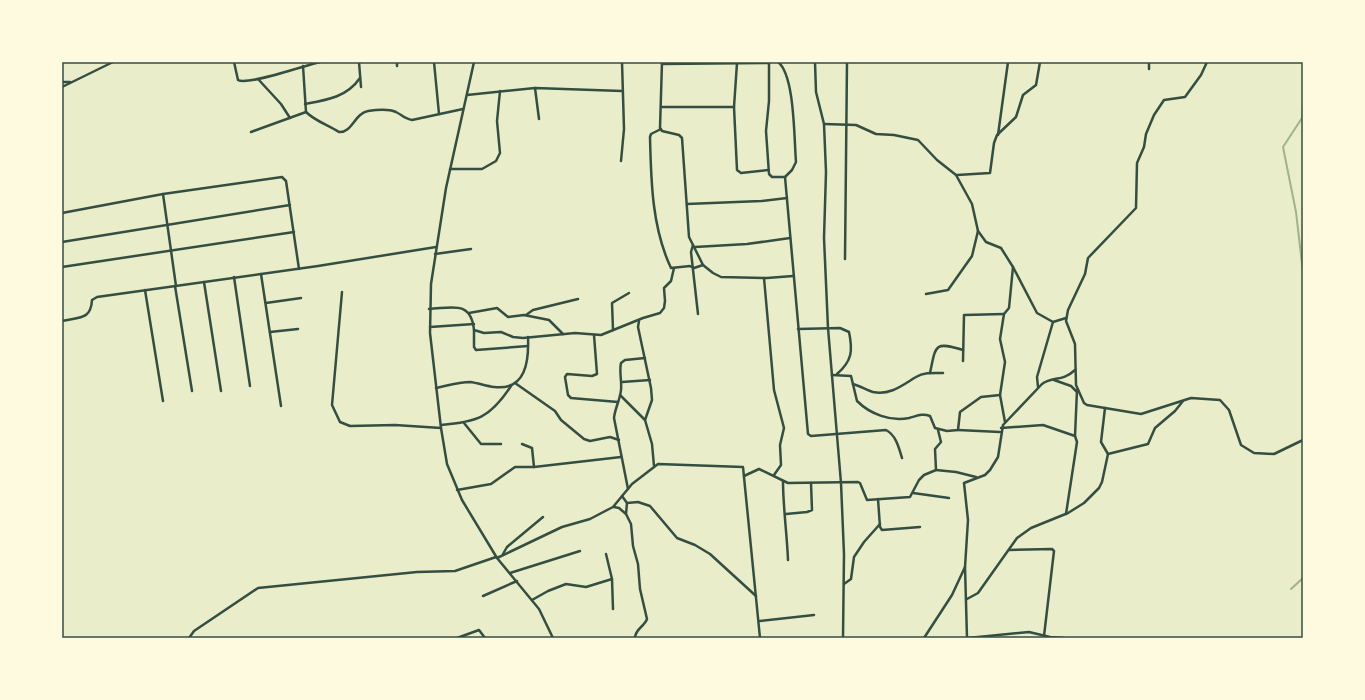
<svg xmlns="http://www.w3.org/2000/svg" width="1365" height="700" font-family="'Nunito Sans',sans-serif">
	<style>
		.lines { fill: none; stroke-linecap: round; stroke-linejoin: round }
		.stream { stroke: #a3b18a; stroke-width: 2 }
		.minor { stroke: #344e41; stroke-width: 2.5 }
		.neatline { fill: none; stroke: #344e41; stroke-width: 1.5 }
	</style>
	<rect width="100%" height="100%" fill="#e9edc9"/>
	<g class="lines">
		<g class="stream">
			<path d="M 1303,104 L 1302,118 L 1283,147 L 1296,212 L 1303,272"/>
			<path d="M 1291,589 L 1303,578"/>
		</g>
		<g class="minor">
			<path d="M 234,62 L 238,80 C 247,86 306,65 320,62"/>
			<path d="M 359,62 L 361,87"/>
			<path d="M 397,62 L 397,66"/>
			<path d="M 434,62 L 439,114"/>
			<path d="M 474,62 L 446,188 L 431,284 L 430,333 L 441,428 L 447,464 L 462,500 L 497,558 L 539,609 L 553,638"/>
			<path d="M 662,62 L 660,128 L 662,131 L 679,135 L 682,138 L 689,237 L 703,265 L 713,273 L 721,277 L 767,278 L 793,276"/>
			<path d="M 769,62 L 769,101 L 766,131 L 769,174 L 772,177 L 785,177 L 792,170 L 796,162 C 794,140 795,75 778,62"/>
			<path d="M 815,62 L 816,92 L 824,124 L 826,172 L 824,238 L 828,328 L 841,483 L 844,554 L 843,638"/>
			<path d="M 1207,62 L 1201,75 L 1185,97 L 1164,100 L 1154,115 L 1146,134 L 1144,147 L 1137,163 L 1136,208 L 1088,258 L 1085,274 L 1068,310 L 1066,321 L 1075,344 L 1076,385 L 1084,403 L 1087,405 L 1141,414 L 1191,398 L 1220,400 L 1229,410 L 1241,445 L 1254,453 L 1274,454 L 1303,440"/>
			<path d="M 737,63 L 734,107 L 737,170 L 741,173 L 768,170"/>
			<path d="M 662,64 L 769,63"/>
			<path d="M 303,66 L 306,112 C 315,121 328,125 339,132 C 352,133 355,113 368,111 C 375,110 389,109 396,112 C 402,115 405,119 412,120 L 463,109"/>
			<path d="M 1149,69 L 1149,62"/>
			<path d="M 258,79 L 281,104 L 290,118"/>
			<path d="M 62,82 L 70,82"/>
			<path d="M 62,87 L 113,62"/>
			<path d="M 535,88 L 539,119"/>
			<path d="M 467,95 L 535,88 L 622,91"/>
			<path d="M 305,104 C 327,100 347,97 360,78"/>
			<path d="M 662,107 L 734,107"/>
			<path d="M 824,124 L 856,125 L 876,134 L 894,135 L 918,140 L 937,160 L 956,175 L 972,204 L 978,231 L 972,256 L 948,290 L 926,294"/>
			<path d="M 661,129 L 651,134 L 650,137 C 651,181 652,228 671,268 L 690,266 L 694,268 L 703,265"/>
			<path d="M 251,132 L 306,112"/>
			<path d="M 998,135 L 1008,62"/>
			<path d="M 621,161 L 624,129 L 622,62"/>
			<path d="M 450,169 L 482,169 L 496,161 L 500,153 L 497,121 L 500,91"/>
			<path d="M 957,175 L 990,173 L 994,143 L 997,135 L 1016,117 L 1023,95 L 1036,85 L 1040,62"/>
			<path d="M 785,177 L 808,434 L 811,436 L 886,430 C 896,435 899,448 902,458"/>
			<path d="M 163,194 L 176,286"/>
			<path d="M 687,204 L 761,201 L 787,198"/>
			<path d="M 62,213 L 163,194 L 282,177 L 286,181 L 299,269"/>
			<path d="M 978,231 L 986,242 L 1001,248 L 1013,267 L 1009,308 L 1004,314 L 1000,339 L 1005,362 L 1000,395 L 1005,422"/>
			<path d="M 62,242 L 290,205"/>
			<path d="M 693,245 L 691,252 L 698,314"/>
			<path d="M 695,247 L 747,244 L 790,238"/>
			<path d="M 435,254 L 471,249"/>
			<path d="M 845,259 L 847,62"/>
			<path d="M 62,267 L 294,232"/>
			<path d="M 1013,267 L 1037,313 L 1053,322 L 1066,318"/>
			<path d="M 261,274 L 281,406"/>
			<path d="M 234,277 L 250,386"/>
			<path d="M 764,278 L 774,390 L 784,428 L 780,445 L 781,465 L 774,475"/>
			<path d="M 204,282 L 221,391"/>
			<path d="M 175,286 L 192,391"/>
			<path d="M 145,290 L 163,401"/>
			<path d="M 342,292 L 332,405 L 340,422 L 350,426 L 395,425 L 441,428"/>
			<path d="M 266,303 L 301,298"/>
			<path d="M 429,309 C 452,308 471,300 474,330 L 484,333 L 501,332 L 513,337 L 523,338 L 575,333 L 601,335 L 643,318 L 660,313 L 664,308 L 665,301 L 664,288 L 671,281 L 674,268"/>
			<path d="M 469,313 L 497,308 L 508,317 L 524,315 L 549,320 L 563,334"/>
			<path d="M 526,315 L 533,310 L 578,299"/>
			<path d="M 62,321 C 79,317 91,320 92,300 L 97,297 L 318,266 L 436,247"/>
			<path d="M 639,321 L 638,327 L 651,388 L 652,400 L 645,420"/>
			<path d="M 430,327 L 474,324"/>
			<path d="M 798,329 L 840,328 L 849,332 C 853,351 852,361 837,374"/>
			<path d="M 474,330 L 474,347 L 476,350 L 528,346"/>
			<path d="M 613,330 L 612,303 L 629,293"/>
			<path d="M 270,332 L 298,329"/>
			<path d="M 594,335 L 597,374 L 592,376 L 567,374 L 565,377 L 568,395 L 571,398 L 618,402"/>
			<path d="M 963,361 L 964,315 L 1004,314"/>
			<path d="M 930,373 C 936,345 934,341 963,350"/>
			<path d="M 832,375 L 851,376 L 857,401 C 870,414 891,422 909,418 C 917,416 922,413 930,416 L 935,428 L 947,431 L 958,430 L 960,412 L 981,397 L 1000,395"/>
			<path d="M 1054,380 L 1071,386 L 1076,391"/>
			<path d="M 622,382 L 650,380"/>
			<path d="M 515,383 L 555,411 L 561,420 L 584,439 L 590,441 L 610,437 L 619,440"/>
			<path d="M 853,384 C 860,386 867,390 873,392 C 890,396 904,384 916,377 C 924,372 934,373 943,373"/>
			<path d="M 1038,387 L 1037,377 L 1053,322"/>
			<path d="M 436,388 C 446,386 459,382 470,382 C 478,383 486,386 494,387 C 526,391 529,361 528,337"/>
			<path d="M 620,395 L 645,420 L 652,444 L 654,466"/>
			<path d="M 464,423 L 481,444 L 501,444"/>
			<path d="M 441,425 C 477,422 490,418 511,386"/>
			<path d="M 1001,428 L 1043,425 L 1075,436 L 1077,442 L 1066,514"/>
			<path d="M 958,430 L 1000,432"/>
			<path d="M 1075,436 L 1077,390"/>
			<path d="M 522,444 L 532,448 L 534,467"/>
			<path d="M 1108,454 L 1148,444 L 1155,428 L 1175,411 L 1183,401"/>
			<path d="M 936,470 L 956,472 L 976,477"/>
			<path d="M 744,476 L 759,469 L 788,483 L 858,482 L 860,483 L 867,500 L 910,497 L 919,480 L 924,475 L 936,470 L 935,449 L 941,442 L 938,430"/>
			<path d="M 783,481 C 783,507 787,534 788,560"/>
			<path d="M 628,489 L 614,418 C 615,408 620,400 621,390 C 622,381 619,372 621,363 L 625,360 L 645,358"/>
			<path d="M 457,490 L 491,484 L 515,467 L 534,467 L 621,457"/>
			<path d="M 913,493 L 949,498"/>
			<path d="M 622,496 L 627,503 L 638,502 L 650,506 L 677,538 L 695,545 L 710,554 L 756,596"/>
			<path d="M 878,499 L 880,527 L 882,530 L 920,527"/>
			<path d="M 614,507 L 619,508 L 626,514 L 631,524 L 633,546 L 638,564 L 640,589 L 647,619 C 644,627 635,629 635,638"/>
			<path d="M 626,514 L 627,503"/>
			<path d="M 786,514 L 807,512 L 812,510 L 811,483"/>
			<path d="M 1009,550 L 1052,549 L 1054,551 L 1044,636"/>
			<path d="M 503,554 L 507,547 L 543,517"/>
			<path d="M 606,554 L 612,579 L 613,609"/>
			<path d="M 497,558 L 562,527 L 590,519 L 613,507 L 632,484 L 658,464 L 743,467 L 760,638"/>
			<path d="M 510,573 L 580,551"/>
			<path d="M 844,584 L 851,579 L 854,557 L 864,542 L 880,524"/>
			<path d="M 483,596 L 517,581"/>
			<path d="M 967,599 L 978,593 L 1017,538 L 1031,528 L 1068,513 L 1084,503 L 1099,488 L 1102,482 L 1108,454 L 1101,442 L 1105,408"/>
			<path d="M 532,600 L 548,591 L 566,584 L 586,587 L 612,579"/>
			<path d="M 760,621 L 814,615"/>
			<path d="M 189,638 L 194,631 L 258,588 L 417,572 L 455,571 L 496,557"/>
			<path d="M 457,638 L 479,630 L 485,638"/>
			<path d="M 924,638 L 952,595 L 965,567"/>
			<path d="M 967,638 L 965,567 L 968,520 L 964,483 L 985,475 L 990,470 L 998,457 L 1003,425 L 1042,384 C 1053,376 1062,382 1075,370"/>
			<path d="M 968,638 L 1029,632 L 1050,637 L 1064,638"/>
		</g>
	</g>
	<rect width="1365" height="700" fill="none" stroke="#fefae0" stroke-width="126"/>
	<rect x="63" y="63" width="1239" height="574" class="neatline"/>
</svg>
